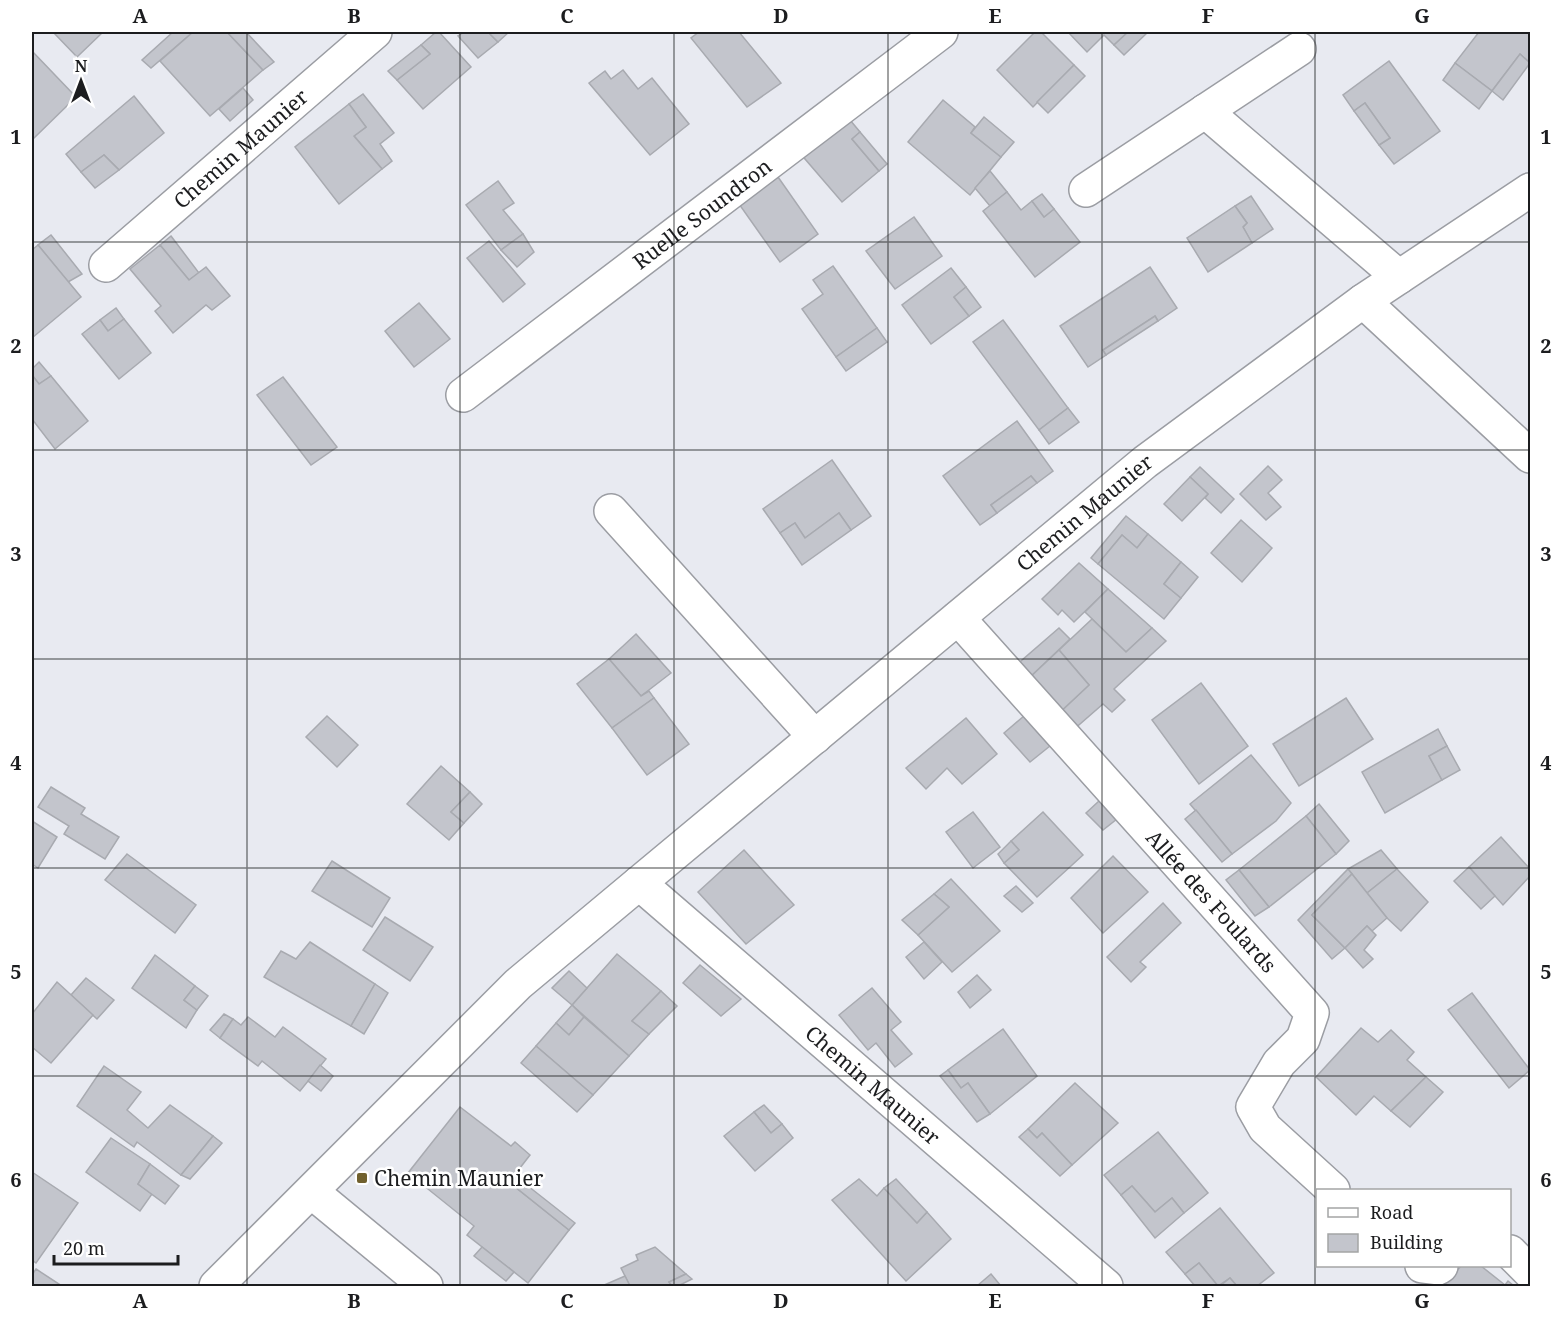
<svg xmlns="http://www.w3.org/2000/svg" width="1562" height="1318" font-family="'Noto Serif',serif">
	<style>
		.building { fill: #c3c5cc; stroke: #a8aab0; stroke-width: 1.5 }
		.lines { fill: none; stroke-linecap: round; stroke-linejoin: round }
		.street-casing { stroke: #9b9da3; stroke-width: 36 }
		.street { stroke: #fff; stroke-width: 33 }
		.grid { fill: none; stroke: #1c1d1f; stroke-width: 1.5; stroke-opacity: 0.55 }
		.poi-dot { fill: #70602e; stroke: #fff; stroke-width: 2 }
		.labels { text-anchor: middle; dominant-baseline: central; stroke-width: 5; stroke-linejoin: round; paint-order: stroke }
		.street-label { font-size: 21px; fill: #1c1d1f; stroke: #fff }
		.poi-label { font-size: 21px; fill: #1c1d1f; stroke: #fff; text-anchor: start }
		.neatline { fill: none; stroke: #1c1d1f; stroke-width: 2 }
		.grid-label { font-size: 20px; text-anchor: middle; font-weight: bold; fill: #1c1d1f }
	</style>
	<rect width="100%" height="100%" fill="#e8eaf1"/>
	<g class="building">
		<path d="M 53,32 L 103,32 L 77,57 Z"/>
		<path d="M 173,32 L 193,32 L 151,68 L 142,60 Z"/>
		<path d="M 193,32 L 227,32 L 263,70 L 210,116 L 160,61 Z"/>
		<path d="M 227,32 L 246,32 L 274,62 L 263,70 Z"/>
		<path d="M 436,32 L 439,32 L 471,67 L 423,109 L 397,80 L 430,54 L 421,45 Z"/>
		<path d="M 464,32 L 488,32 L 498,42 L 478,58 L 458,36 Z"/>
		<path d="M 488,32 L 509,32 L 498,42 Z"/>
		<path d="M 699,32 L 739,32 L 781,83 L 747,107 L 691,38 Z"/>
		<path d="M 1035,32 L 1041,32 L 1074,65 L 1033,107 L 997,70 Z"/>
		<path d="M 1068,32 L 1128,32 L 1114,45 L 1104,35 L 1087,52 Z"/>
		<path d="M 1128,32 L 1148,32 L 1124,55 L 1114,45 Z"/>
		<path d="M 1479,32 L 1530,32 L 1530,63 L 1520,54 L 1492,91 L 1455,63 Z"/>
		<path d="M 421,45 L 430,54 L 397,80 L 388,71 Z"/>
		<path d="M 32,51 L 76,97 L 32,140 Z"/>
		<path d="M 1520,54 L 1530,63 L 1503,100 L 1492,91 Z"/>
		<path d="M 1389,61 L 1440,131 L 1394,164 L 1379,145 L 1390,138 L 1365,103 L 1354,111 L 1343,95 Z"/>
		<path d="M 1455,63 L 1492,91 L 1479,109 L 1443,80 Z"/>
		<path d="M 1074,65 L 1085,76 L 1048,113 L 1037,102 Z"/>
		<path d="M 623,70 L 638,89 L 652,78 L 689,124 L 650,155 L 589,83 L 605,71 L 611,79 Z"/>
		<path d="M 243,88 L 253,100 L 230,121 L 219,109 Z"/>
		<path d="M 363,94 L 394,133 L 380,144 L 392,161 L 382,169 L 354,136 L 366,127 L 349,104 Z"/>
		<path d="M 134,96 L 164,133 L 119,170 L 104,155 L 81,172 L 66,154 Z"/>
		<path d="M 943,100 L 975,127 L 971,133 L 1001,157 L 970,195 L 908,142 Z"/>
		<path d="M 1365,103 L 1390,138 L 1379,145 L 1354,111 Z"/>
		<path d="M 349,104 L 366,127 L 354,136 L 382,169 L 339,204 L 295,147 Z"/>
		<path d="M 845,114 L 860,132 L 852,139 L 879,171 L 842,202 L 799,152 Z"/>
		<path d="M 984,117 L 1014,142 L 1001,157 L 971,133 Z"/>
		<path d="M 860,132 L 887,164 L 879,171 L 852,139 Z"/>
		<path d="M 104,155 L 119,170 L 95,188 L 81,172 Z"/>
		<path d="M 990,171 L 1007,192 L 990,206 L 975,188 Z"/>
		<path d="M 778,177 L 818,234 L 780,262 L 739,204 Z"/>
		<path d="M 498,181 L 514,203 L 503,210 L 523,234 L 501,250 L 466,205 Z"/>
		<path d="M 1007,192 L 1021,210 L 1032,201 L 1044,217 L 1054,209 L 1080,242 L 1035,277 L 983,211 Z"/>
		<path d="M 1042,194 L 1054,209 L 1044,217 L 1032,201 Z"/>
		<path d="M 1251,196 L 1273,229 L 1252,243 L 1243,227 L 1247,223 L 1235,206 Z"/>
		<path d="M 1235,206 L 1247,223 L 1243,227 L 1252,243 L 1208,272 L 1187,238 Z"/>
		<path d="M 914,217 L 942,256 L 895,289 L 866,251 Z"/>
		<path d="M 523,234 L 534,252 L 517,267 L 501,250 Z"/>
		<path d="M 51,235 L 82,274 L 68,282 L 38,245 Z"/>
		<path d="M 171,236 L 199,273 L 189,280 L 160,245 Z"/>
		<path d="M 489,241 L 525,284 L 503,302 L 467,258 Z"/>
		<path d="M 38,245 L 81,297 L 32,338 L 32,250 Z"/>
		<path d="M 160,245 L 189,280 L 206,267 L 230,296 L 212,310 L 206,305 L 173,333 L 155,311 L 161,306 L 130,269 Z"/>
		<path d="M 833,266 L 877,328 L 836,357 L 802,309 L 823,294 L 813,280 Z"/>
		<path d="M 1150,267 L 1177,308 L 1158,321 L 1155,316 L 1103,350 L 1106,355 L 1088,367 L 1060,326 Z"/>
		<path d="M 951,268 L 966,287 L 954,297 L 969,316 L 931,344 L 902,305 Z"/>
		<path d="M 966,287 L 981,307 L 969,316 L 954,297 Z"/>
		<path d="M 419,303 L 450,339 L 414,367 L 385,331 Z"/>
		<path d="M 116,308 L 124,319 L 108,331 L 100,320 Z"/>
		<path d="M 1155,316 L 1158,321 L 1106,355 L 1103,350 Z"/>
		<path d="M 124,319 L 151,353 L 119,379 L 82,334 L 100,320 L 108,331 Z"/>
		<path d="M 1003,320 L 1068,408 L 1039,430 L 973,342 Z"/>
		<path d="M 877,328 L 887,342 L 846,371 L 836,357 Z"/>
		<path d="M 39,362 L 51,376 L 39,384 L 32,375 L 32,369 Z"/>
		<path d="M 32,375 L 39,384 L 51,376 L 88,421 L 55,449 L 32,419 Z"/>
		<path d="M 283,377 L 337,447 L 311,465 L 257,395 Z"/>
		<path d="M 1068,408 L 1079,422 L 1049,444 L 1039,430 Z"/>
		<path d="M 1017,421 L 1053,471 L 1037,483 L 1031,476 L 991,505 L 997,513 L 980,525 L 943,476 Z"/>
		<path d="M 832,460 L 871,516 L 851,530 L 839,513 L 805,538 L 795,523 L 780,533 L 763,509 Z"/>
		<path d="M 1268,466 L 1282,480 L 1268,493 L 1281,507 L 1266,520 L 1240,494 Z"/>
		<path d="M 1200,467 L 1234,499 L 1221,513 L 1205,498 L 1208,494 L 1190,477 Z"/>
		<path d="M 1031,476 L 1037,483 L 997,513 L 991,505 Z"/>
		<path d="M 1190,477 L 1208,494 L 1182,521 L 1164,504 Z"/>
		<path d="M 839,513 L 851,530 L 802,565 L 780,533 L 795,523 L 805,538 Z"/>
		<path d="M 1126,516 L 1148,534 L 1137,548 L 1122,535 L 1098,564 L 1091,558 Z"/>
		<path d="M 1241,520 L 1272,548 L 1242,582 L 1211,553 Z"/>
		<path d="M 1148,534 L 1181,562 L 1164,584 L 1181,598 L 1164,619 L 1098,564 L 1122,535 L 1137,548 Z"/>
		<path d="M 1181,562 L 1198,577 L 1181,598 L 1164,584 Z"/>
		<path d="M 1079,563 L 1108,589 L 1074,622 L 1062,610 L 1058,615 L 1042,599 Z"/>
		<path d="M 1108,589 L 1152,628 L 1126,652 L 1085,612 Z"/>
		<path d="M 1092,619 L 1126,652 L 1152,628 L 1166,641 L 1114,689 L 1125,700 L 1112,712 L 1103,704 L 1072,731 L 1057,715 L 1089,685 L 1059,650 Z"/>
		<path d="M 1059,628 L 1070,639 L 1027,680 L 1015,666 Z"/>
		<path d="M 636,634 L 671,673 L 641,696 L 609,659 Z"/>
		<path d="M 1059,650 L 1089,685 L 1057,715 L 1027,680 Z"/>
		<path d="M 609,659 L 641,696 L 649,691 L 654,698 L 612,728 L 577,684 Z"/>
		<path d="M 1201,683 L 1248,746 L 1199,784 L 1152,720 Z"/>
		<path d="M 654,698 L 689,744 L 647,775 L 612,728 Z"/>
		<path d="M 1346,698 L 1373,739 L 1299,786 L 1273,744 Z"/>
		<path d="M 327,716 L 358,745 L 337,767 L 306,737 Z"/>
		<path d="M 1024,716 L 1050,746 L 1030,762 L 1004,733 Z"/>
		<path d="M 966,718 L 997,754 L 962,784 L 947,768 L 926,789 L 906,768 Z"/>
		<path d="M 1438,729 L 1447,746 L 1429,756 L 1442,780 L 1385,813 L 1362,772 Z"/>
		<path d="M 1447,746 L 1460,770 L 1442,780 L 1429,756 Z"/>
		<path d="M 1251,755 L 1291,803 L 1276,821 L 1232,854 L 1190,804 Z"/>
		<path d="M 441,766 L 470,792 L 451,812 L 464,823 L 449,840 L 407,804 Z"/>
		<path d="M 51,787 L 85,808 L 81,814 L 119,837 L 105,859 L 64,834 L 69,826 L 38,807 Z"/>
		<path d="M 470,792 L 482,804 L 464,823 L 451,812 Z"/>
		<path d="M 1099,801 L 1117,819 L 1103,830 L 1086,813 Z"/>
		<path d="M 1319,804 L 1349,841 L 1336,854 L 1306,816 Z"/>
		<path d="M 1196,810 L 1232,854 L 1222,862 L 1185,819 Z"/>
		<path d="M 973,812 L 1000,847 L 973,868 L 946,832 Z"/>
		<path d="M 1043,812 L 1083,855 L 1037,897 L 1004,863 L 1019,850 L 1011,841 Z"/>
		<path d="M 1306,816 L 1336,854 L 1269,907 L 1239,870 Z"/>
		<path d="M 32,821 L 57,837 L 38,868 L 32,864 Z"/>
		<path d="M 1501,837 L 1530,869 L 1530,876 L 1503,905 L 1469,867 Z"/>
		<path d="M 1011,841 L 1019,850 L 1004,863 L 998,854 Z"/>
		<path d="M 744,850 L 794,905 L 746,944 L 698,892 Z"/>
		<path d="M 1381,850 L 1397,869 L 1367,893 L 1348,869 Z"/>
		<path d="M 127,854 L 196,905 L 175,933 L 105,880 Z"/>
		<path d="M 1113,856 L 1148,892 L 1103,933 L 1071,898 Z"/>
		<path d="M 332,861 L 390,898 L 372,927 L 312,891 Z"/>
		<path d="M 1469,867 L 1495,896 L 1481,909 L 1454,881 Z"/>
		<path d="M 1348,869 L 1352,874 L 1312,915 L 1345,948 L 1332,959 L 1298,920 Z"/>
		<path d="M 1397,869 L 1428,902 L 1401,931 L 1387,918 L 1367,893 Z"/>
		<path d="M 1239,870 L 1269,907 L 1255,916 L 1226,880 Z"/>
		<path d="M 1352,874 L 1387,918 L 1372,931 L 1367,926 L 1345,948 L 1312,915 Z"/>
		<path d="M 951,879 L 1000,931 L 952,972 L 918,935 L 949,907 L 934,894 Z"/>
		<path d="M 1016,886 L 1033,903 L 1022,912 L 1004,896 Z"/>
		<path d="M 934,894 L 949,907 L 918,935 L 902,920 Z"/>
		<path d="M 1163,903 L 1181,923 L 1140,962 L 1146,967 L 1131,982 L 1107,957 Z"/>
		<path d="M 385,917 L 433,947 L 410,981 L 363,950 Z"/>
		<path d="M 1367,926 L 1376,935 L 1364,950 L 1373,959 L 1363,968 L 1345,948 Z"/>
		<path d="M 310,942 L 375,984 L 351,1026 L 264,977 L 281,951 L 296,959 Z"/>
		<path d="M 924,942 L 942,962 L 924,979 L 906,957 Z"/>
		<path d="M 617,954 L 661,991 L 632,1021 L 649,1034 L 629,1056 L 572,1005 Z"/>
		<path d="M 155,955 L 195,986 L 184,1000 L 197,1010 L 186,1028 L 132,988 Z"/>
		<path d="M 700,965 L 741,999 L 721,1016 L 683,983 Z"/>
		<path d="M 569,971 L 587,988 L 572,1005 L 552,988 Z"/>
		<path d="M 977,975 L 991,990 L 970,1008 L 958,992 Z"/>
		<path d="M 86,978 L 114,1000 L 97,1019 L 71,995 Z"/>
		<path d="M 57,982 L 93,1015 L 51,1063 L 32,1047 L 32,1014 Z"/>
		<path d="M 375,984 L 388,993 L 364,1034 L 351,1026 Z"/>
		<path d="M 195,986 L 208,996 L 197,1010 L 184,1000 Z"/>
		<path d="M 872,988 L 901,1022 L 891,1030 L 912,1054 L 895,1067 L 876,1043 L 868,1050 L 839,1015 Z"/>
		<path d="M 661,991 L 677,1006 L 649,1034 L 632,1021 Z"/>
		<path d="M 1472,993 L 1530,1070 L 1509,1088 L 1448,1010 Z"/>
		<path d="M 572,1005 L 584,1017 L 569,1035 L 556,1023 Z"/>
		<path d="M 224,1014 L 233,1019 L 220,1038 L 210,1030 Z"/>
		<path d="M 248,1017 L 275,1037 L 283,1027 L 326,1059 L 300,1091 L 262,1061 L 258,1066 L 220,1038 L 233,1019 L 241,1025 Z"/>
		<path d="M 584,1017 L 629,1056 L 593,1095 L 536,1046 L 556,1023 L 569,1035 Z"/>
		<path d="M 1361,1028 L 1378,1042 L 1391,1030 L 1414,1052 L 1407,1060 L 1426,1077 L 1391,1111 L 1374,1096 L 1356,1115 L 1316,1077 Z"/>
		<path d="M 1003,1029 L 1037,1076 L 990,1114 L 968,1083 L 961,1088 L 948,1070 Z"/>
		<path d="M 536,1046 L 593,1095 L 577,1112 L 521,1063 Z"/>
		<path d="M 320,1065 L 333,1076 L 321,1091 L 308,1081 Z"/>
		<path d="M 104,1066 L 141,1092 L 127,1110 L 148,1128 L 170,1105 L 213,1136 L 181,1175 L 137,1142 L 134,1147 L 77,1106 Z"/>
		<path d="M 948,1070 L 961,1088 L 968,1083 L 990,1114 L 977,1122 L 940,1076 Z"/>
		<path d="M 1426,1077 L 1443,1092 L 1410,1127 L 1391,1111 Z"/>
		<path d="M 1075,1083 L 1118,1123 L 1072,1165 L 1042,1133 L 1037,1138 L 1028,1129 Z"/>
		<path d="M 764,1105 L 782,1124 L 771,1133 L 754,1112 Z"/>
		<path d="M 460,1107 L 511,1146 L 515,1142 L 530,1155 L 509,1182 L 569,1230 L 528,1283 L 467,1235 L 474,1226 L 408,1173 Z"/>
		<path d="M 754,1112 L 771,1133 L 782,1124 L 793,1138 L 755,1171 L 724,1136 Z"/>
		<path d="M 1028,1129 L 1037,1138 L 1042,1133 L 1072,1165 L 1060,1176 L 1019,1137 Z"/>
		<path d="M 1158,1132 L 1208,1193 L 1184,1213 L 1172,1198 L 1155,1212 L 1132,1186 L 1121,1195 L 1104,1175 Z"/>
		<path d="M 213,1136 L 222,1143 L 190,1179 L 181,1175 Z"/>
		<path d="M 111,1138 L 150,1164 L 138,1184 L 152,1194 L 140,1211 L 86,1172 Z"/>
		<path d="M 150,1164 L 179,1186 L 165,1204 L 138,1184 Z"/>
		<path d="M 32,1172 L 78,1203 L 36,1263 L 32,1260 Z"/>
		<path d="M 514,1175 L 575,1223 L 569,1230 L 509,1182 Z"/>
		<path d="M 859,1179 L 877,1196 L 884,1188 L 917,1223 L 927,1212 L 951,1239 L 906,1281 L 832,1200 Z"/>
		<path d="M 896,1179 L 927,1212 L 917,1223 L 884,1188 Z"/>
		<path d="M 1132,1186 L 1155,1212 L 1172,1198 L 1184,1213 L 1155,1238 L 1121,1195 Z"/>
		<path d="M 1220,1208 L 1274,1273 L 1257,1286 L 1237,1286 L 1230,1278 L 1218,1286 L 1199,1263 L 1185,1274 L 1166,1252 Z"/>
		<path d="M 482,1247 L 514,1272 L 506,1281 L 474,1256 Z"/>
		<path d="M 655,1247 L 686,1274 L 669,1282 L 672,1286 L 630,1286 L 621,1268 L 638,1260 L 636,1255 Z"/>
		<path d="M 1199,1263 L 1218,1286 L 1195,1286 L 1185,1274 Z"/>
		<path d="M 1461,1266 L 1481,1266 L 1505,1285 L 1508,1281 L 1514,1286 L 1443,1286 Z"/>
		<path d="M 36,1269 L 62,1286 L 32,1286 L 32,1275 Z"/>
		<path d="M 686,1274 L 692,1279 L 678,1286 L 672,1286 L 669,1282 Z"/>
		<path d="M 991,1274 L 1001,1286 L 977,1286 Z"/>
		<path d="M 625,1276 L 630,1286 L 602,1286 Z"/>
		<path d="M 1230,1278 L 1237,1286 L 1220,1286 Z"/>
	</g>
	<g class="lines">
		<g class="street-casing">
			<g id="street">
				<path d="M 1205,111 L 1399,277"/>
				<path d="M 1086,190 L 1299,49"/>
				<path id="s1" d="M 106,265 L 375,32"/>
				<path d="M 1363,301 L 1530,456"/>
				<path id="s2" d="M 463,395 L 941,32"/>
				<path d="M 611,511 L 815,737"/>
				<path id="s3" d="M 958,618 L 1312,1013 L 1303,1039 L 1279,1063 L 1253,1107 L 1265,1128 L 1333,1190"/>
				<path id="s4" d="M 639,883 L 1106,1286"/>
				<path d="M 312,1192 L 426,1286"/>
				<path d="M 1510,1252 L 1530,1272"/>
				<path d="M 1422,1266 L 1438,1268 L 1441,1266"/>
				<path id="s5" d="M 216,1286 L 518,984 L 639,883 L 1145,462 L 1363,301 L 1530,190"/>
			</g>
		</g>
		<use href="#street" class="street"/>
	</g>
	<path class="grid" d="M 247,32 L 247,1286M 460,32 L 460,1286M 674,32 L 674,1286M 888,32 L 888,1286M 1102,32 L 1102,1286M 1315,32 L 1315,1286M 32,242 L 1530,242M 32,450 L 1530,450M 32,659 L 1530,659M 32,868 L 1530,868M 32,1076 L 1530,1076"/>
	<rect class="poi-dot" x="356" y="1172" width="12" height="12" rx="3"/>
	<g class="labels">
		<g class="street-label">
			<text stroke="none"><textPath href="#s1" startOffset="178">Chemin Maunier</textPath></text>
			<text stroke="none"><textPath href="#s2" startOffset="300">Ruelle Soundron</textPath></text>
			<text stroke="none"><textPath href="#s5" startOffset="1164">Chemin Maunier</textPath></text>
			<text stroke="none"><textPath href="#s3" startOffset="380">Allée des Foulards</textPath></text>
			<text stroke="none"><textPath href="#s4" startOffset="309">Chemin Maunier</textPath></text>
		</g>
		<g class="poi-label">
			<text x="374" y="1178">Chemin Maunier</text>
		</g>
	</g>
	<rect width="1562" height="1318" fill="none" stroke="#ffffff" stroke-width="66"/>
	<rect x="1316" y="1189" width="195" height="78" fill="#ffffff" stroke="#a4a5a5" stroke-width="1.5"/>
	<rect x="1328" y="1208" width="30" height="9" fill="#ffffff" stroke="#a4a5a5" stroke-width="1.5"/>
	<text x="1370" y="1219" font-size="18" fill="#1c1d1f">Road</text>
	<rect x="1328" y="1234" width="30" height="18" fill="#c3c5cc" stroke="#a4a5a5" stroke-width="1.5"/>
	<text x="1370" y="1249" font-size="18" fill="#1c1d1f">Building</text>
	<g transform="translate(81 81)" stroke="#ffffff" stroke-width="4.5" paint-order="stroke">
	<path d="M0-4.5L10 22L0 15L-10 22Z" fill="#1c1d1f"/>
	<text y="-9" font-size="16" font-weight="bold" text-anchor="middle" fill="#1c1d1f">N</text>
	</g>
	<path d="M54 1255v9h124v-9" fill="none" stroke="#1c1d1f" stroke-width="3"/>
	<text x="63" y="1255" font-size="18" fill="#1c1d1f" stroke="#ffffff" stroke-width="4.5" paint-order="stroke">20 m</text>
	<rect x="33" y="33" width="1496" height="1252" class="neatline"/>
	<g class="grid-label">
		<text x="140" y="23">A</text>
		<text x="354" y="23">B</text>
		<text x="567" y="23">C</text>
		<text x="781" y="23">D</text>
		<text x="995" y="23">E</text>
		<text x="1208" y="23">F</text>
		<text x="1422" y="23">G</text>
		<text x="16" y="144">1</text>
		<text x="1546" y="144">1</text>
		<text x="16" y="353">2</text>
		<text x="1546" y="353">2</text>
		<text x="16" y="561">3</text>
		<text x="1546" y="561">3</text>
		<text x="16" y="770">4</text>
		<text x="1546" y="770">4</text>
		<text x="16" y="979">5</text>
		<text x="1546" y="979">5</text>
		<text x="16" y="1187">6</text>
		<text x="1546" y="1187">6</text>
		<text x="140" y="1308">A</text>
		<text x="354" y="1308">B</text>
		<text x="567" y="1308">C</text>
		<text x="781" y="1308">D</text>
		<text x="995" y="1308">E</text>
		<text x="1208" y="1308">F</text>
		<text x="1422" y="1308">G</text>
	</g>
</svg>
